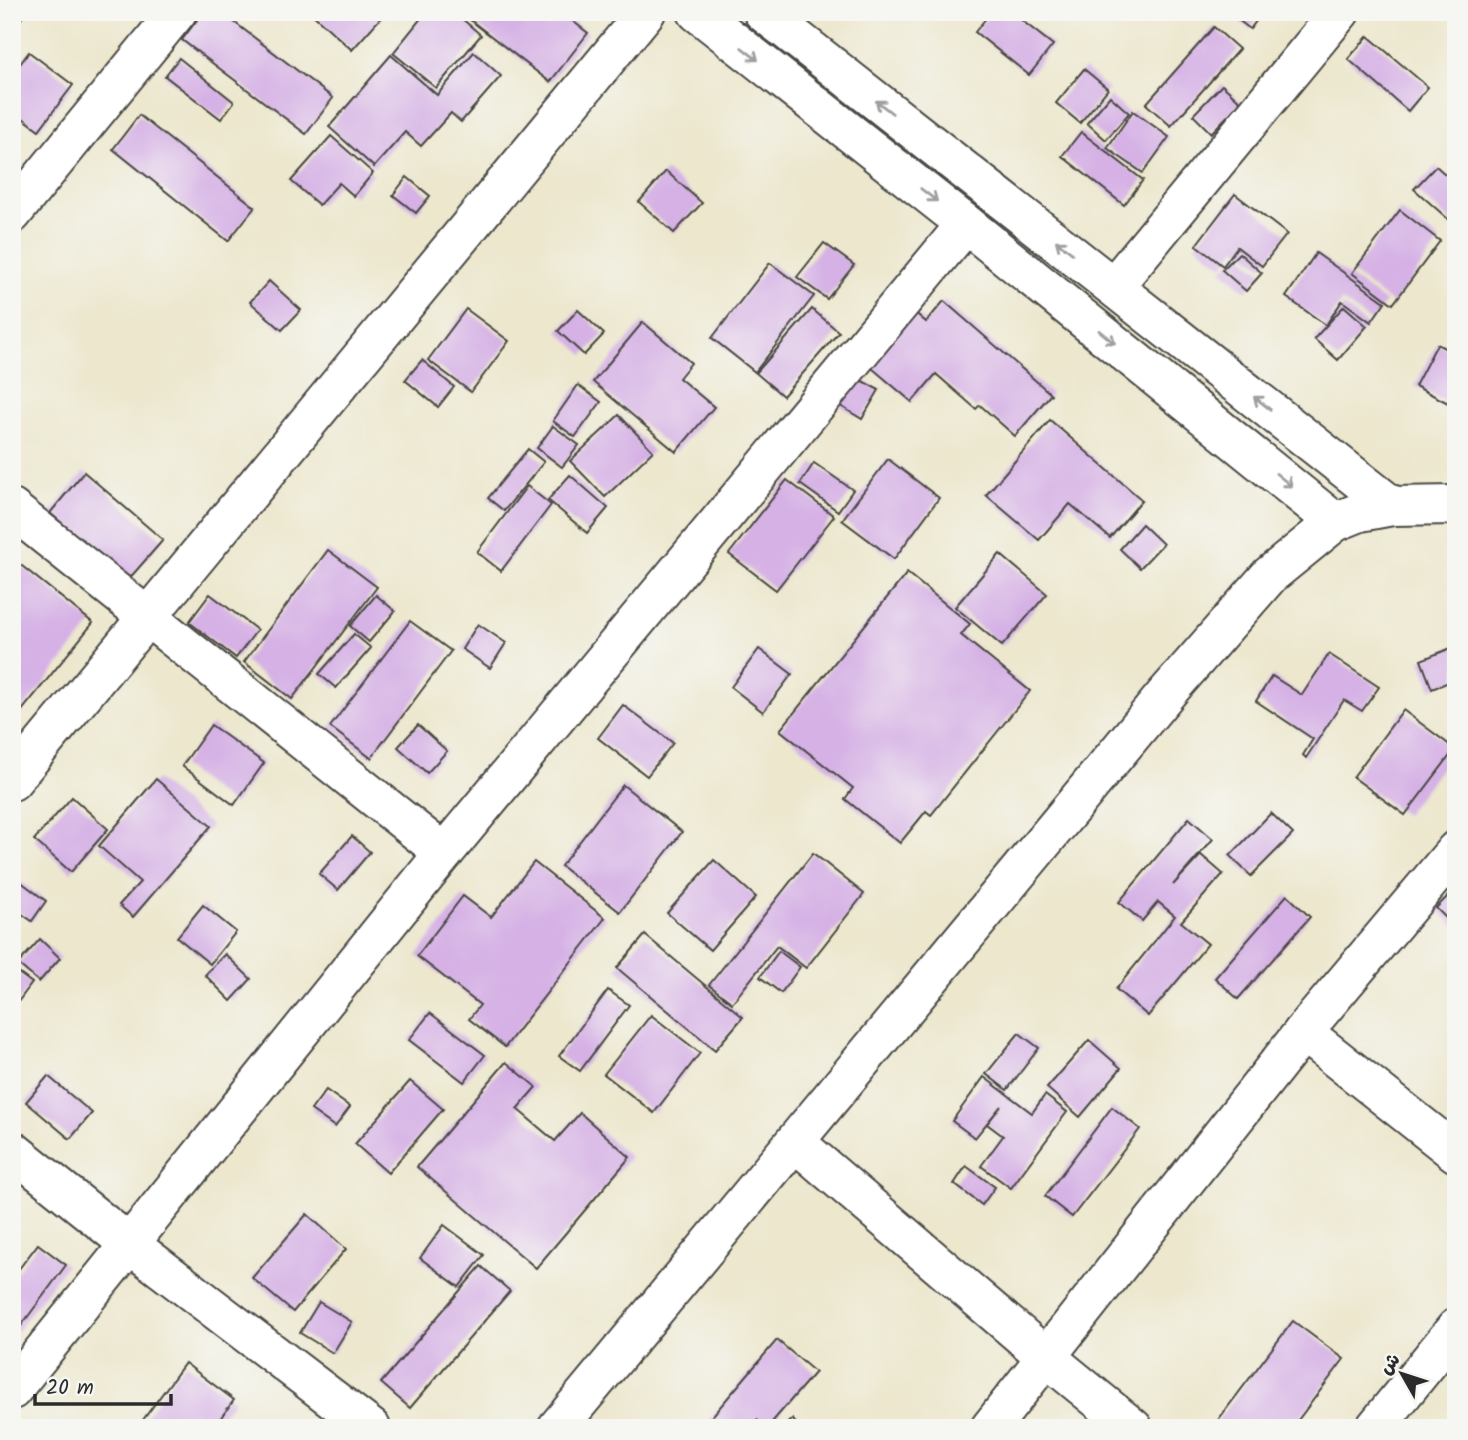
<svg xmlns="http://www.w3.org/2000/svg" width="1468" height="1440" font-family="Kalam,'Playpen Sans Arabic',sans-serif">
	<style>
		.building { fill: #d5b1e5 }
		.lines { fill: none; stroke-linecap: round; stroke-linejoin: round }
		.street-casing { stroke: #484743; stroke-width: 42 }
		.secondary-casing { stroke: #484743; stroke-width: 42 }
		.street { stroke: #fff; stroke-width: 38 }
		.secondary { stroke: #fff; stroke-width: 38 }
		.oneway { stroke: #a0a0a0 }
	</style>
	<rect width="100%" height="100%" fill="#f6f6f2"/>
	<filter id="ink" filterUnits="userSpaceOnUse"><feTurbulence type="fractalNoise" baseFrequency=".0143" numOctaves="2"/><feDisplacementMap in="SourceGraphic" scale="14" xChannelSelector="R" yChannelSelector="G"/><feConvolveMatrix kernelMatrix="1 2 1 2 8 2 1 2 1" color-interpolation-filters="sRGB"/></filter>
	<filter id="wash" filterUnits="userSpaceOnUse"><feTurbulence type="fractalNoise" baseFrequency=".00686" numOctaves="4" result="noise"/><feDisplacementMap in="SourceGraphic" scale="28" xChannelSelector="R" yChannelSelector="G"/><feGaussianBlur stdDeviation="1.57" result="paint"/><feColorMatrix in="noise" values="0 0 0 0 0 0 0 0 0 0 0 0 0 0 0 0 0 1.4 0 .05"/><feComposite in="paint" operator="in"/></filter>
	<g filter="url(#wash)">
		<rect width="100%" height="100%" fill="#ece7cd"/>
		<g id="blocks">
			<g class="building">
				<path d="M 12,12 L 26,12 L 12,31 Z"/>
				<path d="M 203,12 L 221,12 L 333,98 L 306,134 L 182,40 Z"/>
				<path d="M 310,12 L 386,12 L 352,50 Z"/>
				<path d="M 426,12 L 454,12 L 481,35 L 436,88 L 393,53 Z"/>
				<path d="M 460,12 L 561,12 L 588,33 L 550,82 Z"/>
				<path d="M 991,12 L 1011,12 L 1053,45 L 1029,75 L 975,32 Z"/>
				<path d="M 1228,12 L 1263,12 L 1250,29 Z"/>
				<path d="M 1214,27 L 1239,49 L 1171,126 L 1146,104 Z"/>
				<path d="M 1368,36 L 1428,87 L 1408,111 L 1348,59 Z"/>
				<path d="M 29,52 L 73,85 L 39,130 L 12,110 L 12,75 Z"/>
				<path d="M 474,52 L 501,76 L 461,122 L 451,113 L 421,146 L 405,132 L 374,167 L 329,127 L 391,55 L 437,95 Z"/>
				<path d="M 179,58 L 234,102 L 221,119 L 165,76 Z"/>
				<path d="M 1084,69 L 1108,89 L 1080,123 L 1056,103 Z"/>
				<path d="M 1222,85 L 1241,102 L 1211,133 L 1193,115 Z"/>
				<path d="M 1110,96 L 1129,113 L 1106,140 L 1087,123 Z"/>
				<path d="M 1133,111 L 1169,137 L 1143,173 L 1107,148 Z"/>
				<path d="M 139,115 L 255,207 L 228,241 L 113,149 Z"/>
				<path d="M 1081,132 L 1143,180 L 1124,205 L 1062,156 Z"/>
				<path d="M 331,136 L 373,173 L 354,196 L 339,183 L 319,205 L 291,181 Z"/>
				<path d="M 1436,166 L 1456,184 L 1456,226 L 1414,189 Z"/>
				<path d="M 666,171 L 702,203 L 674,233 L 639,202 Z"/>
				<path d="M 407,177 L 430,196 L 416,213 L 393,195 Z"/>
				<path d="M 1235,194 L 1287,234 L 1262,266 L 1237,247 L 1223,266 L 1196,245 Z"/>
				<path d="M 1400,210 L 1440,241 L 1393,304 L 1352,273 Z"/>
				<path d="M 824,243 L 854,265 L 827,299 L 797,277 Z"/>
				<path d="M 1239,253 L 1262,273 L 1246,291 L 1222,270 Z"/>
				<path d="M 1316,253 L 1385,302 L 1371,322 L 1342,301 L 1326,325 L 1286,297 Z"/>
				<path d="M 770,263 L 814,296 L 755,372 L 712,338 Z"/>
				<path d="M 269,281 L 301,310 L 282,330 L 250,302 Z"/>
				<path d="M 944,301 L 1051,394 L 1015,436 L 980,405 L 976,409 L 936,374 L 912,402 L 866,363 L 912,310 L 926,322 Z"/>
				<path d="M 1344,306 L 1367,326 L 1338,360 L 1314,339 Z"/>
				<path d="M 466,309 L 509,341 L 471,392 L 428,360 Z"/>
				<path d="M 812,309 L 839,332 L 783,396 L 756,373 Z"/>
				<path d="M 578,310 L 604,334 L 584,355 L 558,331 Z"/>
				<path d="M 643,322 L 691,363 L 679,378 L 714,407 L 676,452 L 593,382 Z"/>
				<path d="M 1437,344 L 1456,354 L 1456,407 L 1415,386 Z"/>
				<path d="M 422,360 L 454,387 L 438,407 L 405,380 Z"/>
				<path d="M 855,377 L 879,390 L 862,419 L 839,405 Z"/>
				<path d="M 578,385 L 601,402 L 575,437 L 553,421 Z"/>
				<path d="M 619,415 L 653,451 L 605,497 L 570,461 Z"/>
				<path d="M 1050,420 L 1142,500 L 1110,538 L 1070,504 L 1039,540 L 986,495 Z"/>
				<path d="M 553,426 L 579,445 L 562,467 L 537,448 Z"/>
				<path d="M 528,449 L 544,462 L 504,511 L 488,498 Z"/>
				<path d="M 888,459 L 939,498 L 894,559 L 842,520 Z"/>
				<path d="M 814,463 L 853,490 L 838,511 L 800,484 Z"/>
				<path d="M 84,472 L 163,540 L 128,580 L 50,513 Z"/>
				<path d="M 570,475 L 608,508 L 587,533 L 548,500 Z"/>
				<path d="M 787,480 L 834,516 L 776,590 L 729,554 Z"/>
				<path d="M 527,486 L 551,505 L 501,571 L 477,552 Z"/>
				<path d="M 1142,524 L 1163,544 L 1140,568 L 1120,549 Z"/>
				<path d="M 328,550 L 377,587 L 292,699 L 244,662 Z"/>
				<path d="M 1000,554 L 1047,594 L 1002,646 L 955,607 Z"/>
				<path d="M 12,558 L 93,623 L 12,723 Z"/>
				<path d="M 907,573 L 970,624 L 961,635 L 1030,691 L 931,815 L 926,811 L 900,843 L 845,799 L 853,788 L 780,730 Z"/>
				<path d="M 210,594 L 257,630 L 236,658 L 189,622 Z"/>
				<path d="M 376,595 L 395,611 L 369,642 L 350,626 Z"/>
				<path d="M 410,621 L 451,651 L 371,758 L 330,727 Z"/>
				<path d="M 478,624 L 506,643 L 490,668 L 462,649 Z"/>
				<path d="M 354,634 L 371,648 L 336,688 L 319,674 Z"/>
				<path d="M 1456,646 L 1456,679 L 1432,689 L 1421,660 Z"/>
				<path d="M 759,649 L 792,674 L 763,712 L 731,687 Z"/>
				<path d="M 1329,654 L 1379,687 L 1362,711 L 1344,700 L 1306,758 L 1303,755 L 1313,739 L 1256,701 L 1272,676 L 1302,695 Z"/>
				<path d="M 623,705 L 673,743 L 647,776 L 598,738 Z"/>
				<path d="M 1403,710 L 1455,749 L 1405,815 L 1353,777 Z"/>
				<path d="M 211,725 L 264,763 L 234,805 L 182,766 Z"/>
				<path d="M 418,725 L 447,751 L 427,773 L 398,747 Z"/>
				<path d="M 156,779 L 211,826 L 133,917 L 119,905 L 140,882 L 99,846 Z"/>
				<path d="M 623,785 L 682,832 L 620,912 L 561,866 Z"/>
				<path d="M 72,797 L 108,829 L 71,872 L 34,840 Z"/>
				<path d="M 1271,813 L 1293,834 L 1251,876 L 1230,856 Z"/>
				<path d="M 1189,818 L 1213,839 L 1173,885 L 1201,855 L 1223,874 L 1181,922 L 1208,944 L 1148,1016 L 1116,989 L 1175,916 L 1158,902 L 1142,921 L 1119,902 Z"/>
				<path d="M 352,836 L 370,852 L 338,890 L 319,874 Z"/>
				<path d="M 813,853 L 864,894 L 806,968 L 777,946 L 732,1003 L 709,985 Z"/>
				<path d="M 714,860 L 756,897 L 710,950 L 667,913 Z"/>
				<path d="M 534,862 L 605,918 L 505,1047 L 469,1019 L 480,1005 L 417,956 L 463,896 L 491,917 Z"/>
				<path d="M 12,875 L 46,901 L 32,921 L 12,907 Z"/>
				<path d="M 1451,893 L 1456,898 L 1456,928 L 1436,908 Z"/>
				<path d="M 1287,895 L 1310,917 L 1238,999 L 1215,978 Z"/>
				<path d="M 203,905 L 236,932 L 210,964 L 177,937 Z"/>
				<path d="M 645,935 L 743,1017 L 715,1050 L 617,968 Z"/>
				<path d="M 40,939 L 60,958 L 39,982 L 18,964 Z"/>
				<path d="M 779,951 L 800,967 L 781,993 L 760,977 Z"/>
				<path d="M 225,954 L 251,979 L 231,1001 L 205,975 Z"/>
				<path d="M 13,969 L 32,983 L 12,1010 L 12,971 Z"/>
				<path d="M 608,990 L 629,1005 L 580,1071 L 559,1056 Z"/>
				<path d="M 430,1013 L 485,1055 L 464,1082 L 409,1040 Z"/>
				<path d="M 651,1015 L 700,1053 L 654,1113 L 604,1074 Z"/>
				<path d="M 1019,1033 L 1039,1048 L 1007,1090 L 986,1074 Z"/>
				<path d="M 1089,1040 L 1121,1068 L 1080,1117 L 1047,1088 Z"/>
				<path d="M 506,1062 L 536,1087 L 517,1109 L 555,1141 L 580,1113 L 630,1157 L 536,1268 L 417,1167 Z"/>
				<path d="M 48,1076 L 92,1113 L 70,1139 L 26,1102 Z"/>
				<path d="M 984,1077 L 1032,1113 L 1045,1095 L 1067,1112 L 1011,1188 L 981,1166 L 1003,1136 L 987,1124 L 1001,1106 L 975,1138 L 952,1121 Z"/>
				<path d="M 410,1081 L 443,1109 L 388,1173 L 355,1144 Z"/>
				<path d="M 326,1090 L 350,1107 L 335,1127 L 311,1110 Z"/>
				<path d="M 1112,1107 L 1140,1129 L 1072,1217 L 1045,1196 Z"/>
				<path d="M 966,1166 L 995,1187 L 982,1205 L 954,1184 Z"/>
				<path d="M 307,1214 L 346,1249 L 293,1312 L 252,1278 Z"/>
				<path d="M 444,1225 L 484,1255 L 459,1287 L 420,1258 Z"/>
				<path d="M 38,1244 L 66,1265 L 15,1334 L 12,1332 L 12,1278 Z"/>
				<path d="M 481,1266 L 510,1291 L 410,1408 L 381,1383 Z"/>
				<path d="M 319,1302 L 352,1322 L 333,1353 L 300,1333 Z"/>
				<path d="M 1293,1321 L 1344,1359 L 1292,1428 L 1212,1428 Z"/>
				<path d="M 777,1340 L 815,1372 L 767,1428 L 757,1420 L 751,1428 L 702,1428 Z"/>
				<path d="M 185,1363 L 234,1400 L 213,1428 L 137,1428 Z"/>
				<path d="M 792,1419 L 800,1428 L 782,1428 Z"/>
			</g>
		</g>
	</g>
	<g filter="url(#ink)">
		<use href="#blocks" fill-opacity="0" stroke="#484743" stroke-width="2"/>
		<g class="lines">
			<g class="street-casing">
				<g id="street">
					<path d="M 12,214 L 177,12"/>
					<path d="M 1114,286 L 1340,12"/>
					<path d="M 12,509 L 444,853"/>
					<path d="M 12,781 L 646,12"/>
					<path d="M 1303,1032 L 1456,1153"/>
					<path d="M 795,1142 L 1045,1356 L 1133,1428"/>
					<path d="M 12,1150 L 128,1243 L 371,1428"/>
					<path d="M 12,1390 L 444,853 L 966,224"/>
					<path d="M 990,1428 L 1303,1032 L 1456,850"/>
					<path d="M 1375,1428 L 1456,1328"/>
				</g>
			</g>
			<g class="secondary-casing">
				<g id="secondary">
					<path d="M 697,12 L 966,224 L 1335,522"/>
					<path d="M 763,12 L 1392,506"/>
					<path d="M 557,1428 L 1166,694 L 1270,575 L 1335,522 L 1360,512 L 1392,506 L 1456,505"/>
				</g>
			</g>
			<use href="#street" class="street"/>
			<use href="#secondary" class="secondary"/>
		</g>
		<defs><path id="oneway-shaft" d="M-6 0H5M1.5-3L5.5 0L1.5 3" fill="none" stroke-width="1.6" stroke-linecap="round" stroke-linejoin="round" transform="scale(1.75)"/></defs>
		<g class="oneway">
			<use href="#oneway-shaft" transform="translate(750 54) rotate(38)"/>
			<use href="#oneway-shaft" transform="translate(884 107) rotate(-142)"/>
			<use href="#oneway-shaft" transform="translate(929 195) rotate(38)"/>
			<use href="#oneway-shaft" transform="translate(1064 247) rotate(-142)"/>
			<use href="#oneway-shaft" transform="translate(1107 337) rotate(39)"/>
			<use href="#oneway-shaft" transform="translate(1262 403) rotate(-142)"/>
			<use href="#oneway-shaft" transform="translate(1284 480) rotate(39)"/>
		</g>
	</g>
	<rect width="1468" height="1440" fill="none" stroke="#f6f6f2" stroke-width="42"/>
	<g transform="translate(1402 1374) rotate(309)" stroke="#f6f6f2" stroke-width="5" paint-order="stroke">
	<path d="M0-5L12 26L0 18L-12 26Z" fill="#2b2b2b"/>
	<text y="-10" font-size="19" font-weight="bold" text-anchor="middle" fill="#2b2b2b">ش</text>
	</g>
	<path d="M35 1394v10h136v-10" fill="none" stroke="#2b2b2b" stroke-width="3.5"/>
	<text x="46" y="1394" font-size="21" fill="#2b2b2b" stroke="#f6f6f2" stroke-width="5" paint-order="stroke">20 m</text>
</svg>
